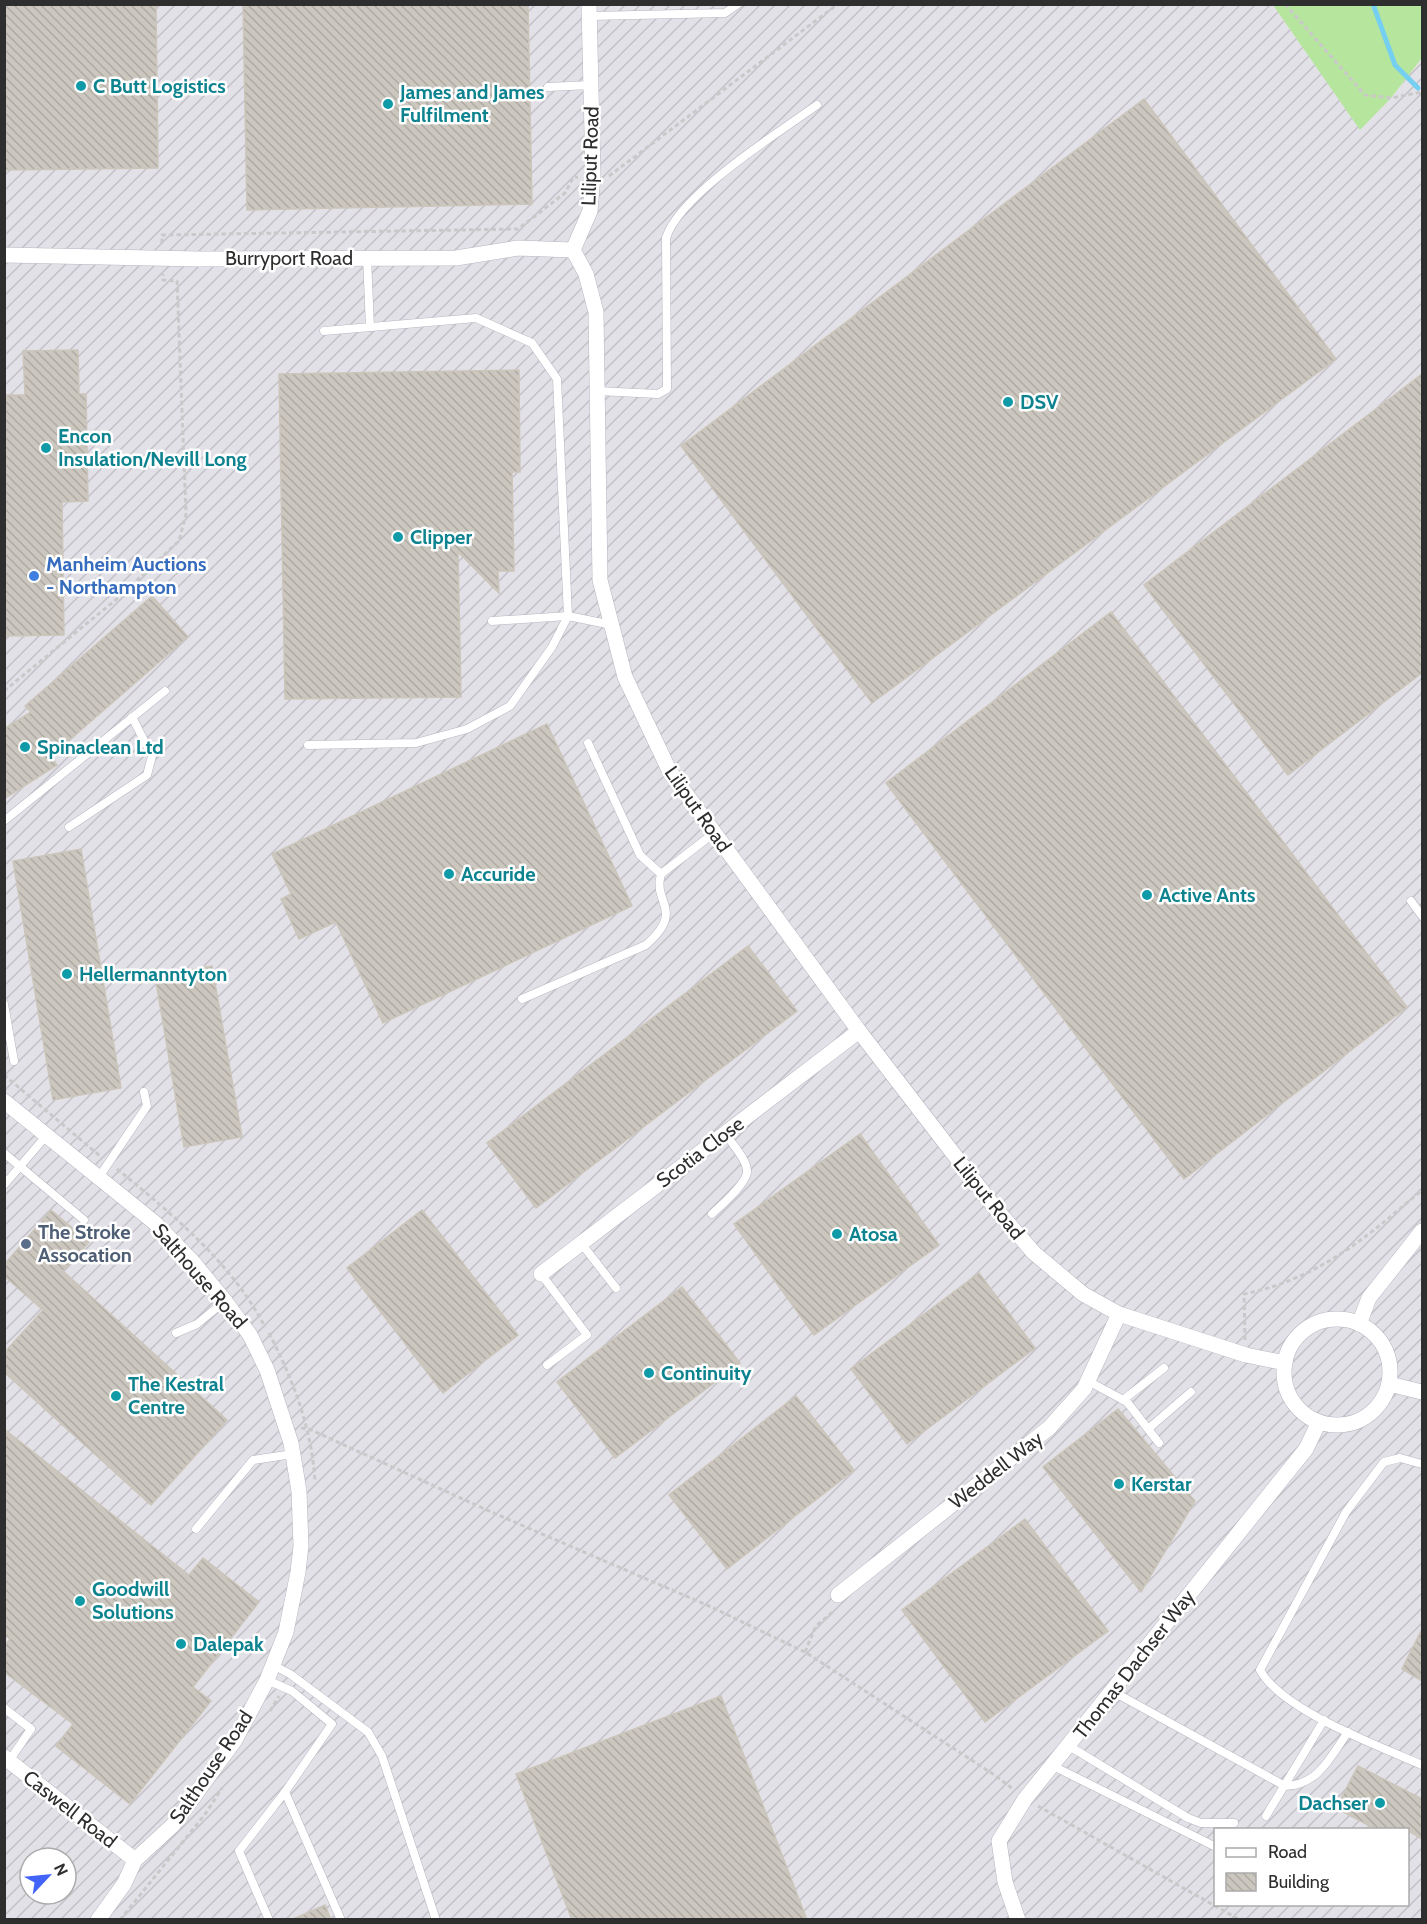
<svg xmlns="http://www.w3.org/2000/svg" width="1427" height="1924" font-family="Cabin,sans-serif">
	<style>
		.industrial { fill: url(#industrial-furrows); fill-rule: evenodd }
		.grass { fill: #b6e59e }
		.lines { fill: none; stroke-linecap: round; stroke-linejoin: round }
		.stream { stroke: #75cff0; stroke-width: 5 }
		.building { fill: url(#building-back-hatch); stroke: #cbc5ba; stroke-width: 1.5 }
		.lane-casing { stroke: #b4b7c1; stroke-width: 9 }
		.street-casing { stroke: #b4b7c1; stroke-width: 16 }
		.path { stroke: #c9c9c9; stroke-width: 3; stroke-dasharray: 4.5 3; stroke-linecap: butt }
		.lane { stroke: #fff; stroke-width: 8 }
		.street { stroke: #fff; stroke-width: 15 }
		.culture-dot { fill: #0f9aa8; stroke: #fff; stroke-width: 2 }
		.shop-dot { fill: #3f7fe0; stroke: #fff; stroke-width: 2 }
		.service-dot { fill: #5c6f8a; stroke: #fff; stroke-width: 2 }
		.labels { text-anchor: middle; dominant-baseline: central; stroke-width: 5; stroke-linejoin: round; paint-order: stroke }
		.culture-label { font-size: 20px; font-weight: bold; fill: #0d838f; stroke: #fff; text-anchor: start }
		.street-label { font-size: 20px; fill: #2e2e2e; stroke: #fff }
		.shop-label { font-size: 20px; font-weight: bold; fill: #366cbe; stroke: #fff; text-anchor: start }
		.service-label { font-size: 20px; font-weight: bold; fill: #4e5e75; stroke: #fff; text-anchor: start }
	</style>
	<defs>
		<pattern id="industrial-furrows" width="10" height="10" patternUnits="userSpaceOnUse" patternTransform="scale(1.5)"><rect width="10" height="10" fill="#e3e1e8"/><path d="M-1 1l2-2M0 10L10 0M9 11l2-2" fill="none" stroke="#c3c1c7"/></pattern>
		<pattern id="building-back-hatch" width="6" height="6" patternUnits="userSpaceOnUse" patternTransform="scale(1.5)"><rect width="6" height="6" fill="#cbc7bf"/><path d="M-1 5l2 2M0 0l6 6M5-1l2 2" fill="none" stroke="#afaba4"/></pattern>
	</defs>
	<rect width="100%" height="100%" fill="#efe9e1"/>
	<path class="industrial" d="M 5,5 L 1273,5 L 1360,129 L 1391,98 L 1422,58 L 1422,1919 L 5,1920 ZM 1216,1830 L 1408,1830 L 1408,1904 L 1216,1904 ZM 30,1858 L 66,1858 L 66,1894 L 30,1894 Z"/>
	<path class="grass" d="M 1273,5 L 1422,5 L 1422,58 L 1391,98 L 1360,130 Z"/>
	<g class="lines">
		<path class="stream" d="M 1373,4 L 1395,65 L 1418,88"/>
	</g>
	<g class="building">
		<path d="M 4,4 L 156,4 L 158,168 L 4,170 Z"/>
		<path d="M 243,4 L 528,4 L 532,204 L 247,210 Z"/>
		<path d="M 1144,99 L 1336,359 L 872,703 L 681,446 Z"/>
		<path d="M 78,350 L 79,394 L 86,394 L 88,501 L 62,502 L 64,635 L 4,636 L 4,395 L 25,395 L 23,351 Z"/>
		<path d="M 519,370 L 520,472 L 512,472 L 514,571 L 498,571 L 499,593 L 458,552 L 461,697 L 285,699 L 279,374 Z"/>
		<path d="M 1422,374 L 1422,673 L 1288,775 L 1144,585 Z"/>
		<path d="M 152,596 L 188,637 L 51,756 L 57,765 L 4,799 L 4,729 L 31,712 L 25,706 Z"/>
		<path d="M 1111,612 L 1407,1007 L 1184,1179 L 886,783 Z"/>
		<path d="M 547,724 L 632,906 L 383,1023 L 336,922 L 299,939 L 281,899 L 291,894 L 272,854 Z"/>
		<path d="M 81,849 L 121,1088 L 53,1100 L 13,861 Z"/>
		<path d="M 748,946 L 797,1011 L 536,1208 L 487,1143 Z"/>
		<path d="M 212,966 L 242,1137 L 184,1147 L 155,976 Z"/>
		<path d="M 860,1134 L 939,1245 L 814,1335 L 734,1224 Z"/>
		<path d="M 51,1210 L 89,1242 L 63,1271 L 227,1420 L 151,1505 L 4,1372 L 4,1353 L 43,1310 L 4,1276 L 4,1265 Z"/>
		<path d="M 422,1210 L 518,1335 L 443,1393 L 347,1268 Z"/>
		<path d="M 979,1273 L 1035,1348 L 907,1444 L 851,1369 Z"/>
		<path d="M 682,1287 L 740,1363 L 615,1458 L 557,1382 Z"/>
		<path d="M 796,1396 L 854,1470 L 727,1569 L 669,1495 Z"/>
		<path d="M 1118,1409 L 1195,1501 L 1141,1592 L 1043,1467 Z"/>
		<path d="M 4,1429 L 189,1575 L 203,1558 L 259,1602 L 193,1687 L 211,1701 L 130,1804 L 56,1746 L 73,1724 L 4,1672 L 4,1646 L 10,1639 L 4,1635 Z"/>
		<path d="M 1025,1519 L 1108,1631 L 985,1722 L 902,1610 Z"/>
		<path d="M 1422,1629 L 1422,1681 L 1402,1669 Z"/>
		<path d="M 721,1696 L 807,1920 L 572,1920 L 516,1774 Z"/>
		<path d="M 1358,1766 L 1422,1799 L 1422,1839 L 1407,1830 L 1377,1830 L 1336,1808 Z"/>
		<path d="M 325,1905 L 331,1920 L 291,1920 Z"/>
	</g>
	<g class="lines">
		<g class="lane-casing">
			<g id="lane">
				<path d="M 590,16 L 725,13 L 738,4"/>
				<path d="M 548,87 L 591,85"/>
				<path d="M 367,257 L 370,327"/>
				<path d="M 597,391 L 658,394 L 667,389 L 666,238 C 679,195 778,133 817,105"/>
				<path d="M 492,621 L 568,616 L 612,625"/>
				<path d="M 588,743 L 640,855 L 661,874"/>
				<path d="M 308,745 L 416,743 L 467,729 L 510,706 L 552,647 L 568,616 L 557,379 L 532,343 L 476,318 L 324,331"/>
				<path d="M 4,821 L 165,691"/>
				<path d="M 69,827 L 147,775 L 152,756 L 132,717"/>
				<path d="M 1411,901 L 1422,916"/>
				<path d="M 522,999 L 646,945 C 686,910 652,903 661,874 L 714,833"/>
				<path d="M 4,1004 L 14,1061"/>
				<path d="M 4,1153 L 84,1220"/>
				<path d="M 99,1177 L 147,1106 L 144,1092"/>
				<path d="M 4,1185 L 46,1136"/>
				<path d="M 712,1214 C 720,1206 749,1182 747,1170 C 746,1158 731,1143 725,1133"/>
				<path d="M 581,1243 L 616,1288"/>
				<path d="M 541,1274 L 587,1335 L 547,1365"/>
				<path d="M 176,1333 L 197,1324 L 225,1301"/>
				<path d="M 1088,1381 L 1127,1402 L 1159,1443"/>
				<path d="M 1123,1400 L 1164,1368"/>
				<path d="M 1148,1429 L 1191,1392"/>
				<path d="M 1422,1464 L 1400,1458 L 1384,1462 L 1346,1512 L 1260,1670 C 1281,1710 1381,1747 1422,1765"/>
				<path d="M 196,1529 L 253,1460 L 293,1454"/>
				<path d="M 273,1665 L 290,1674 L 368,1732 L 382,1756 L 436,1920"/>
				<path d="M 267,1680 L 292,1691 L 332,1724 L 285,1792 L 239,1851 L 269,1920"/>
				<path d="M 1112,1691 L 1285,1786 C 1319,1785 1330,1757 1348,1732"/>
				<path d="M 4,1708 L 31,1729 L 9,1761"/>
				<path d="M 1069,1746 L 1188,1818 L 1201,1823 L 1234,1823"/>
				<path d="M 1053,1766 L 1216,1847"/>
				<path d="M 285,1792 L 341,1920"/>
				<path d="M 1266,1816 L 1324,1720"/>
			</g>
		</g>
		<g class="street-casing">
			<g id="street">
				<path d="M 589,4 L 593,176 L 590,211 L 573,250 L 586,274 L 596,312 L 600,580 L 625,677 L 670,772 L 859,1031 L 996,1209 L 1034,1253 L 1083,1294 L 1119,1314 L 1246,1355 L 1285,1363"/>
				<path d="M 4,255 L 200,259 L 456,258 L 518,248 L 573,250"/>
				<path d="M 4,1101 L 155,1223 L 193,1262 L 225,1301 L 250,1335 L 267,1370 L 291,1443 L 299,1491 L 301,1546 L 298,1572 L 286,1632 L 267,1680 L 235,1740 L 173,1825 L 135,1860 L 124,1884 L 98,1920"/>
				<path d="M 541,1274 L 859,1031"/>
				<circle cx="1337" cy="1372" r="53"/>
				<path d="M 1359,1324 L 1369,1298 L 1422,1231"/>
				<path d="M 1389,1384 L 1422,1392"/>
				<path d="M 838,1595 L 1049,1428 L 1084,1389 L 1119,1314"/>
				<path d="M 4,1757 L 135,1860"/>
				<path d="M 1018,1920 L 1005,1882 L 999,1841 L 1025,1799 L 1306,1449 L 1319,1422"/>
			</g>
		</g>
		<g class="path">
			<path d="M 1285,4 L 1365,95 L 1391,98 L 1422,92"/>
			<path d="M 609,176 L 838,4"/>
			<path d="M 162,243 L 162,235 L 518,229 L 565,193 L 573,178 L 578,177"/>
			<path d="M 4,691 L 118,598 L 179,541 L 186,514 L 177,281 L 163,280 L 163,274"/>
			<path d="M 4,1075 L 100,1156"/>
			<path d="M 117,1169 C 172,1214 232,1263 265,1327"/>
			<path d="M 269,1333 C 293,1380 311,1426 315,1480"/>
			<path d="M 1245,1340 L 1244,1294 C 1318,1279 1366,1238 1422,1190"/>
			<path d="M 301,1428 L 309,1429 L 498,1515 L 709,1606 L 805,1652 L 993,1774 L 1013,1789"/>
			<path d="M 805,1652 L 816,1626 L 834,1611"/>
			<path d="M 270,1711 L 279,1696"/>
			<path d="M 1038,1806 L 1240,1920"/>
			<path d="M 120,1920 L 206,1813 L 222,1788"/>
		</g>
		<use href="#lane" class="lane"/>
		<use href="#street" class="street"/>
	</g>
	<g class="culture-dot">
		<circle cx="81" cy="86" r="6"/>
		<circle cx="388" cy="104" r="6"/>
		<circle cx="1008" cy="402" r="6"/>
		<circle cx="46" cy="448" r="6"/>
		<circle cx="398" cy="537" r="6"/>
		<circle cx="25" cy="747" r="6"/>
		<circle cx="449" cy="874" r="6"/>
		<circle cx="1147" cy="895" r="6"/>
		<circle cx="67" cy="974" r="6"/>
		<circle cx="837" cy="1234" r="6"/>
		<circle cx="649" cy="1373" r="6"/>
		<circle cx="116" cy="1396" r="6"/>
		<circle cx="1119" cy="1484" r="6"/>
		<circle cx="80" cy="1601" r="6"/>
		<circle cx="181" cy="1644" r="6"/>
		<circle cx="1380" cy="1803" r="6"/>
	</g>
	<circle class="shop-dot" cx="34" cy="576" r="6"/>
	<circle class="service-dot" cx="26" cy="1244" r="6"/>
	<g class="labels">
		<g class="culture-label">
			<text x="93" y="86">C Butt Logistics</text>
			<text x="400" y="92">James and James<tspan x="400" dy="23">Fulfilment</tspan></text>
			<text x="1020" y="402">DSV</text>
			<text x="58" y="436">Encon<tspan x="58" dy="23">Insulation/Nevill Long</tspan></text>
			<text x="410" y="537">Clipper</text>
			<text x="37" y="747">Spinaclean Ltd</text>
			<text x="461" y="874">Accuride</text>
			<text x="1159" y="895">Active Ants</text>
			<text x="79" y="974">Hellermanntyton</text>
			<text x="849" y="1234">Atosa</text>
			<text x="661" y="1373">Continuity</text>
			<text x="128" y="1384">The Kestral<tspan x="128" dy="23">Centre</tspan></text>
			<text x="1131" y="1484">Kerstar</text>
			<text x="92" y="1589">Goodwill<tspan x="92" dy="23">Solutions</tspan></text>
			<text x="193" y="1644">Dalepak</text>
			<text x="1368" y="1803" text-anchor="end">Dachser</text>
		</g>
		<g class="street-label">
			<text transform="translate(590 156) rotate(-88)">Liliput Road</text>
			<text x="289" y="258">Burryport Road</text>
			<text transform="translate(698 809) rotate(55)">Liliput Road</text>
			<text transform="translate(700 1152) rotate(-37)">Scotia Close</text>
			<text transform="translate(989 1198) rotate(51)">Liliput Road</text>
			<text transform="translate(200 1276) rotate(49)">Salthouse Road</text>
			<text transform="translate(996 1470) rotate(-38)">Weddell Way</text>
			<text transform="translate(1134 1664) rotate(-52)">Thomas Dachser Way</text>
			<text transform="translate(211 1767) rotate(-56)">Salthouse Road</text>
			<text transform="translate(70 1809) rotate(38)">Caswell Road</text>
		</g>
		<g class="shop-label">
			<text x="46" y="564">Manheim Auctions<tspan x="46" dy="23">- Northampton</tspan></text>
		</g>
		<g class="service-label">
			<text x="38" y="1232">The Stroke<tspan x="38" dy="23">Assocation</tspan></text>
		</g>
	</g>
	<rect width="1427" height="1924" fill="none" stroke="#2e2e2e" stroke-width="12"/>
	<rect x="1214" y="1828" width="195" height="78" fill="#ffffff" stroke="#ababab" stroke-width="1.5"/>
	<rect x="1226" y="1848" width="30" height="9" fill="#ffffff" stroke="#ababab" stroke-width="1.5"/>
	<text x="1268" y="1858" font-size="18" fill="#2e2e2e">Road</text>
	<rect x="1226" y="1873" width="30" height="18" fill="url(#building-back-hatch)" stroke="#ababab" stroke-width="1.5"/>
	<text x="1268" y="1888" font-size="18" fill="#2e2e2e">Building</text>
	<g transform="translate(48 1876) rotate(64)"><circle r="28" fill="#ffffff" stroke="#ababab" stroke-width="1.5"/>
	<path d="M0-4.5L10 22L0 15L-10 22Z" fill="#4264fb"/>
	<text y="-9" font-size="16" font-weight="bold" text-anchor="middle" fill="#2e2e2e">N</text>
	</g>
</svg>
